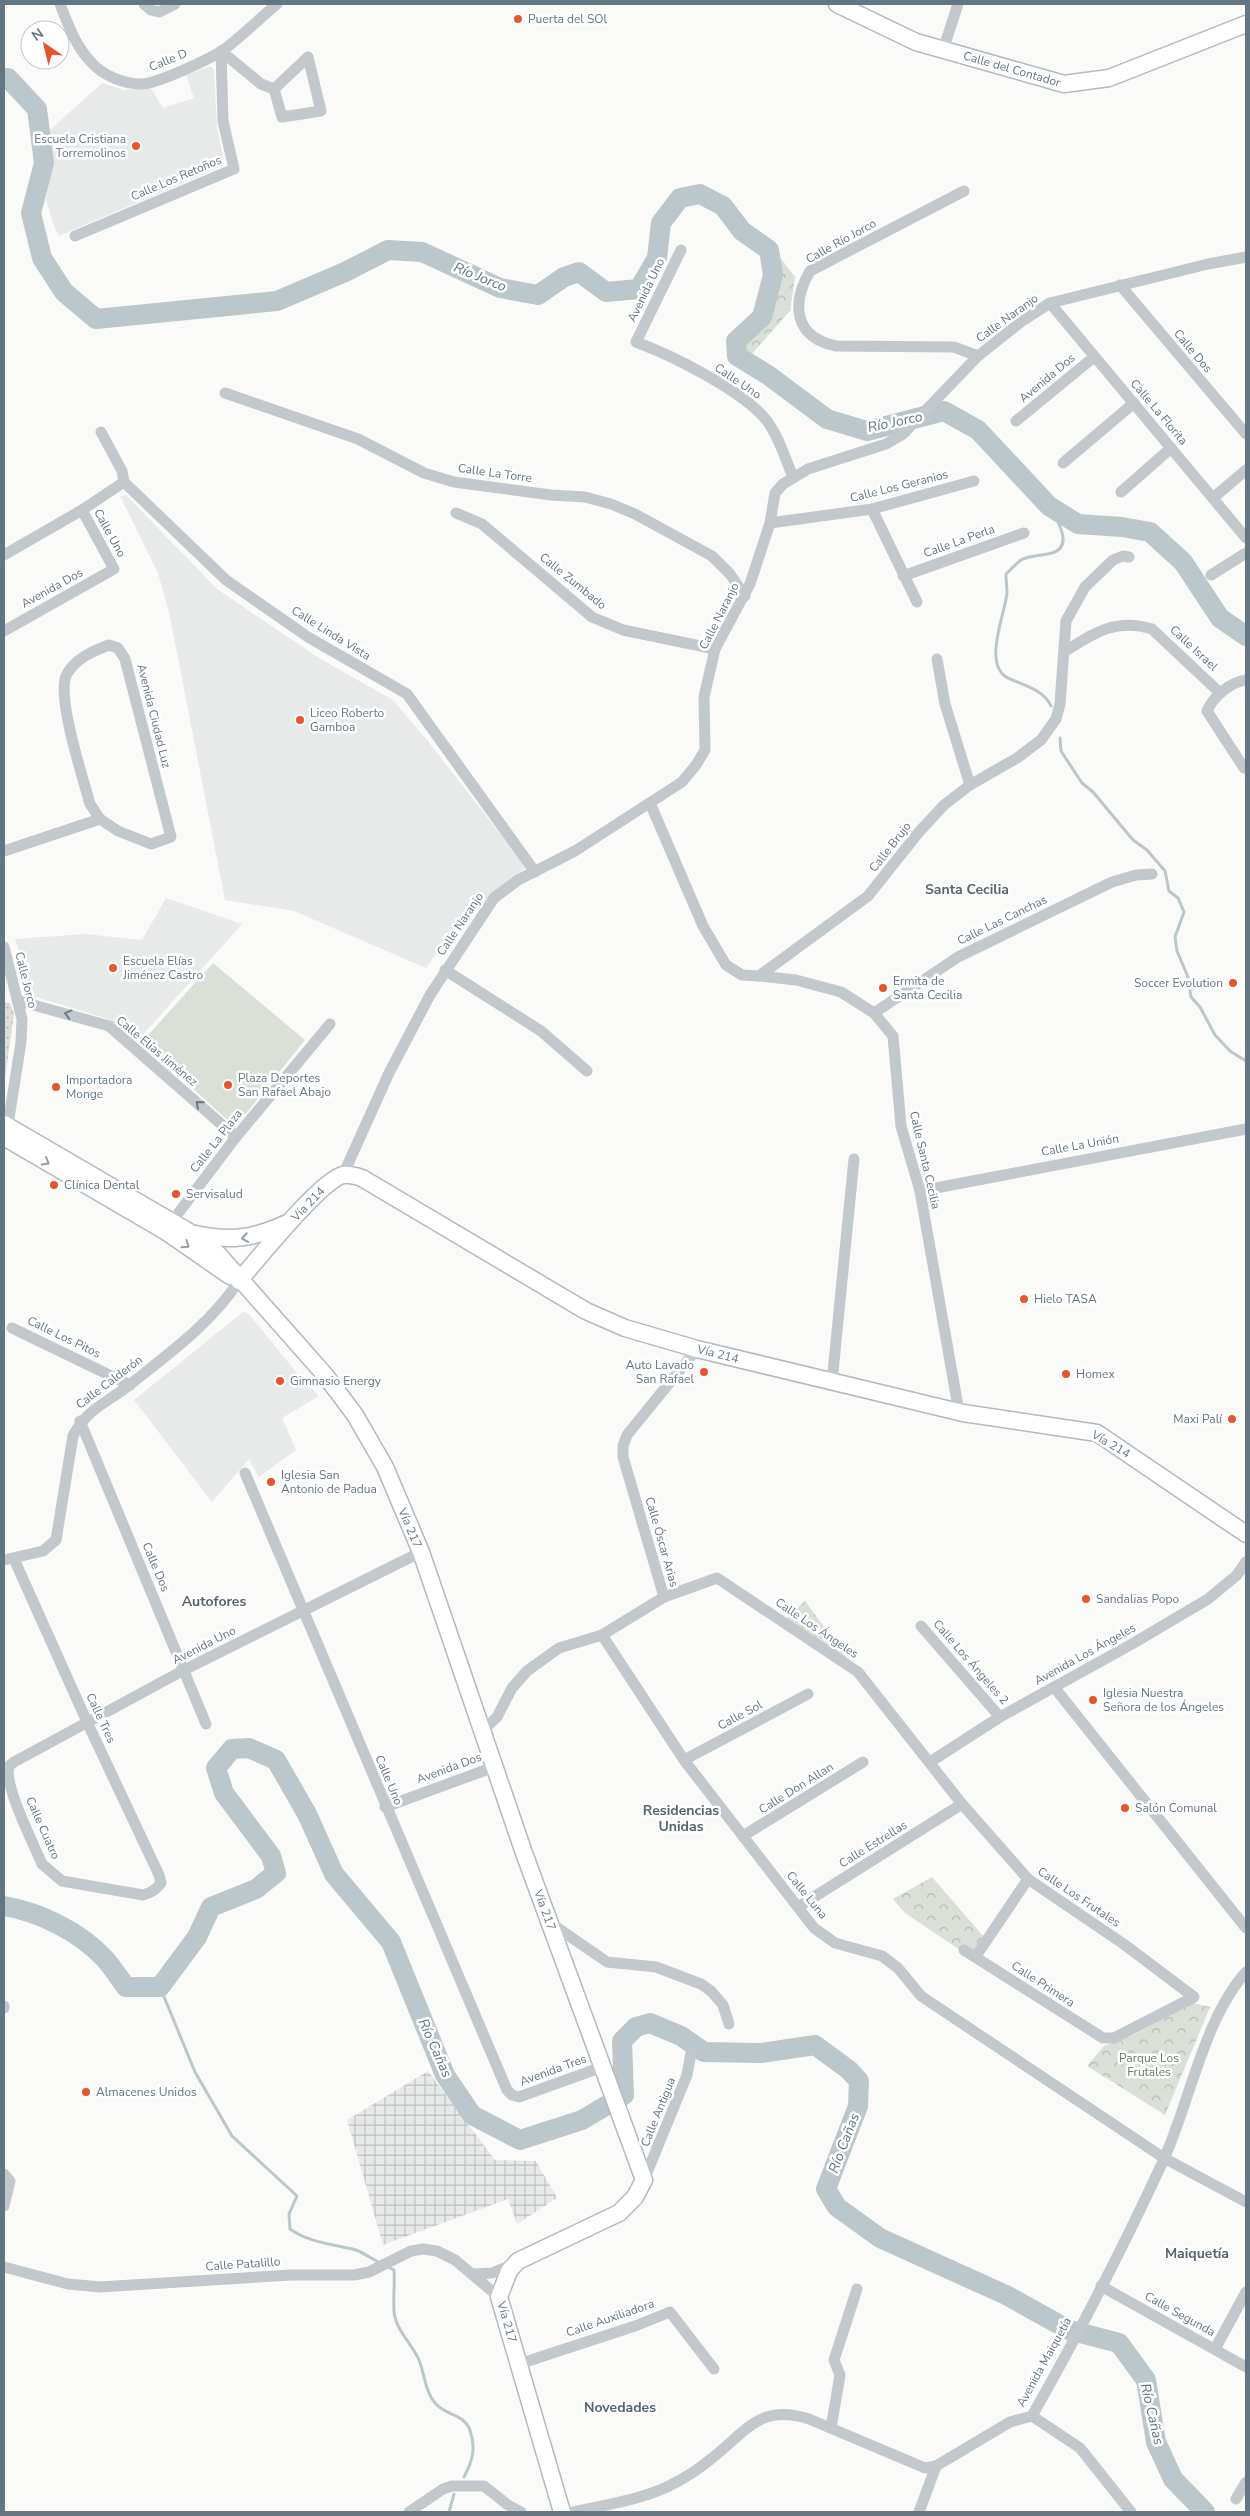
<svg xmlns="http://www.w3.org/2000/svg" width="1250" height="2516" font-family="'Nunito Sans',sans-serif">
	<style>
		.built { fill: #e8e9e9 }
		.industrial { fill: url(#industrial-grid) }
		.park { fill: url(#park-crowns) }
		.garden { fill: url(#garden-dots) }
		.pitch { fill: #dadfd7 }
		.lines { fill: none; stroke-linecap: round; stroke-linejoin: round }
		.stream { stroke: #bbc7cb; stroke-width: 3 }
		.river { stroke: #bbc7cb; stroke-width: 20 }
		.secondary-casing { stroke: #b3babf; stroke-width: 19 }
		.street { stroke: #c3c8cc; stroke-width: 11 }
		.secondary { stroke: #fff; stroke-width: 16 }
		.oneway { stroke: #6a7a87 }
		.oneway2 { stroke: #939fa8 }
		.poi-dot { fill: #e4572e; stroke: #fff; stroke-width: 2 }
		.labels { text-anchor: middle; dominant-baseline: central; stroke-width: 5; stroke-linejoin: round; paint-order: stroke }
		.poi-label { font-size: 12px; fill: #657683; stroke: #fff; text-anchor: start }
		.street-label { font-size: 12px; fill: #657683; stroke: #fff }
		.park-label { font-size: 12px; fill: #687a64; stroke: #fff }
		.water-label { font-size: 14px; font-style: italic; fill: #60757c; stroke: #fff }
		.neighbourhood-label { font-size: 14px; font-weight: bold; fill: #57646e; stroke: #fff }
	</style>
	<defs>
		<pattern id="industrial-grid" width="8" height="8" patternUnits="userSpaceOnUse" patternTransform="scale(1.25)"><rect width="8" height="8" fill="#e8e9e9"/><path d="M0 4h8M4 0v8" fill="none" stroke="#c0c1c2"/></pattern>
		<pattern id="park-crowns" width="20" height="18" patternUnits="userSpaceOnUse" patternTransform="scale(1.25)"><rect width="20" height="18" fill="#dadfd7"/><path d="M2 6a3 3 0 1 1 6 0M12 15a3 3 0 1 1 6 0" fill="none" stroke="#b4b9b4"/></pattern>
		<pattern id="garden-dots" width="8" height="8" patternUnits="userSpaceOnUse" patternTransform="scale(1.25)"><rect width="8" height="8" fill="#dadfd7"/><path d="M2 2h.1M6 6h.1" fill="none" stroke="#b4b9b4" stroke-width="1.8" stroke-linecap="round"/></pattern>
	</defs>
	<rect width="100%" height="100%" fill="#fafaf8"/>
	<g class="built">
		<path d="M 211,66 L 214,70 L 217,128 L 224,161 L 216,169 L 59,236 L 52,221 L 46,198 L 52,168 L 49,131 L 102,83 L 124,90 L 150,87 L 163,108 L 194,98 L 186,75 Z"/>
		<path d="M 126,495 L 217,589 L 319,658 L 393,700 L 427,740 L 526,867 L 460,920 L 426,968 L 294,911 L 225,900 L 169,612 L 158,573 L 120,496 Z"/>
		<path d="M 166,898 L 242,924 L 138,1040 L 108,1019 L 33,996 L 15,939 L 85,934 L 142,940 Z"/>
		<path d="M 243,1312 L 248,1313 L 301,1378 L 319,1396 L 282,1418 L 296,1450 L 259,1477 L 249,1459 L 212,1502 L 134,1400 Z"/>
	</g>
	<path class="industrial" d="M 428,2071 L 495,2160 L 536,2161 L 557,2198 L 517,2224 L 508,2199 L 383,2245 L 347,2120 Z"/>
	<g class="park">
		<path d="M 773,248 L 795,277 L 790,311 L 750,356 L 741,346 L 741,341 L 766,320 L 777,275 Z"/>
		<path d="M 805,1601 L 852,1665 L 786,1619 Z"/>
		<path d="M 932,1877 L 983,1936 L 975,1951 L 960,1950 L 905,1913 L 893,1899 Z"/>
		<path d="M 1193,2003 L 1210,2007 L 1165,2115 L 1087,2066 L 1104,2046 L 1133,2035 Z"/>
	</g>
	<path class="garden" d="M 4,1002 L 10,1003 L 14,1014 L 4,1085 Z"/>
	<path class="pitch" d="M 213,963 L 305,1040 L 235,1127 L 142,1042 Z"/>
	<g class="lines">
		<g class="stream">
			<path d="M 1049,506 C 1056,518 1075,546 1052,553 C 1041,556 1031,555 1021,560 C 1016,564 1011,569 1006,574 C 1006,580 1007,587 1007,593 C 1005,615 981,667 1010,679 C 1024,685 1044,690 1051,706"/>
			<path d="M 1060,738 L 1061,751 L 1082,783 L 1093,792 L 1133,840 L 1147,850 L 1165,871 L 1169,891 L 1178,898 L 1184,912 L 1175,937 L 1177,951 L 1188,977 L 1191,997 L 1200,1007 L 1215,1035 L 1230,1051 L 1246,1061"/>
			<path d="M 160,1987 L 195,2072 L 232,2136 L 297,2196 L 289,2214 L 290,2229 C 310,2243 332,2244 356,2250 C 364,2253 372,2259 380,2263"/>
			<path d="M 388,2267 L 394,2270 C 395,2284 393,2298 394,2312 C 396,2330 412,2344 419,2360 C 425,2375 425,2393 437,2405 C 446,2415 464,2414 470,2430 C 476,2448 473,2460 464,2477"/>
			<path d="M 449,2512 L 454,2494"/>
		</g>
		<g class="river">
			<path d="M 4,78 L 8,78 L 37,109 L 44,163 L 31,213 L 42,258 L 64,292 L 96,319 L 277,301 L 345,272 L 388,250 L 422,252 L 500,288 L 538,295 L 564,277 L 579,272 L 606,292 L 639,289 L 657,258 L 661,223 L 680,198 L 700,194 L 723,206 L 742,231 L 769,250 L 773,275 L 762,317 L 736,341 L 737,356 L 768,375 L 827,419 L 867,431 L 944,411 L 978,430 L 1049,506 L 1078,524 L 1122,527 L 1150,532 L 1183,562 L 1220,618 L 1246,636"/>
			<path d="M 4,1906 C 40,1912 80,1932 105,1959 C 113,1968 119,1978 126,1987 L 160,1987 L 197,1937 L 211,1907 L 256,1889 L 276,1873 L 271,1856 L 224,1793 L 216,1768 L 232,1749 L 249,1748 L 276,1760 L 307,1814 L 334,1874 L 391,1942 L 445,2075 L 472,2115 L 520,2140 L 582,2120 L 624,2095 L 622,2041 L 636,2027 L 650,2023 L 681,2036 L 704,2052 L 761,2053 L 815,2045 L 849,2070 L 859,2081 L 858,2106 L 826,2189 L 837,2207 L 880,2238 L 1006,2295 L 1069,2330 L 1119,2343 L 1146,2380 L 1156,2442 L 1173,2479 L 1205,2512"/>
		</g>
		<g class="secondary-casing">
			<g id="secondary">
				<path d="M 837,4 L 916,42 L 1064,84 L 1109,78 L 1246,24"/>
				<path d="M 4,1124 L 191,1233 L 218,1254 L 325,1375 L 355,1415 L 385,1467 L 421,1552 L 524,1853 L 644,2180 L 635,2197 L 619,2213 L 518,2261 L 509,2271 L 499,2297 L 562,2512"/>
				<path d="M 4,1137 L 165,1231 L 230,1276"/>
				<path d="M 196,1234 C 230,1242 254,1238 285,1224"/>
				<path d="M 239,1281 C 257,1260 320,1181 343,1175 C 349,1174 356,1176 362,1178 L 586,1311 L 625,1328 L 697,1349 L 963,1413 L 1097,1433 L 1246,1534"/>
			</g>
		</g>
		<g class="street">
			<path d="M 60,4 C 68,24 75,45 90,61 C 102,75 123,84 141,84 C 157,84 207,60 222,51 C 241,37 259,19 277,4"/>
			<path d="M 144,4 L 151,10 L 159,12 L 175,4"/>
			<path d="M 943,50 L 958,4"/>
			<path d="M 221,51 L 261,84 L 274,89 L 308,57 L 321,111 L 282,117 L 274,89"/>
			<path d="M 964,191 L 810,271 C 791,304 794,337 836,346 L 954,347 L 978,356"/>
			<path d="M 75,236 L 234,169 L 223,121 L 221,51"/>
			<path d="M 681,250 L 636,342 C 671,355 744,391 767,421 C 779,437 785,458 793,477"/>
			<path d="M 1120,285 L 1246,434"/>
			<path d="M 1050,303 L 1246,538"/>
			<path d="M 225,393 L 358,439 L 424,473 L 454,482 L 551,495 L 585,497 L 611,504 L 635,514 L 712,556 L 730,574 L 745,596"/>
			<path d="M 1016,421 L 1094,357"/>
			<path d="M 101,432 L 122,471 L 124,482 L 226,580 L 308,637 L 407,694 L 535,872"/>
			<path d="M 1063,463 L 1134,403"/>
			<path d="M 1121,492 L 1171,448"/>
			<path d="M 1213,498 L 1246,470"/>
			<path d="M 872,509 L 917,602"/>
			<path d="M 456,513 L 482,524 L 592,617 L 623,630 L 715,649"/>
			<path d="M 770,523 L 872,509 L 974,481"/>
			<path d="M 4,555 L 82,510 L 124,482"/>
			<path d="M 1211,575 L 1246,553"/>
			<path d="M 903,576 L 1024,533"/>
			<path d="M 4,631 L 114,569 L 82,510"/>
			<path d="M 109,645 L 118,648 L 125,659 L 171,837 L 151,844 L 118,831 L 100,819 L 90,804 C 83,778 57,699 66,676 C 74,659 93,651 109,645 Z"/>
			<path d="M 1064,652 C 1094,633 1115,618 1152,629 L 1220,693"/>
			<path d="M 937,659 L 945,704 L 970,785"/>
			<path d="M 1244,768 L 1207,711 C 1213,697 1230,682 1246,680"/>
			<path d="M 650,803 L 703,926 L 726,965 L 742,975 L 759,976 L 868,896 L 919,832 L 944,805 L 970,785 L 1017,758 L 1041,740 L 1056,719 L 1060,704 L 1066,621 L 1085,587 L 1113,560 L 1123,556 L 1129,557"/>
			<path d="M 4,851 L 100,819"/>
			<path d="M 4,947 L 22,1019 L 21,1042 L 7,1131"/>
			<path d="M 445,970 L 541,1031 L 587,1071"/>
			<path d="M 759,976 L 796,980 L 841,992 L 874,1013 L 893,1036 L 901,1126 L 920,1191 L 959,1412"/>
			<path d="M 19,1001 L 109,1026 L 236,1137"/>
			<path d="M 874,1013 L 958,957 L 1112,882 L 1136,875 L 1152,874"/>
			<path d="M 343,1175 L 389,1073 L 430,995 L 494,898 L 518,880 L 575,851 L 682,782 L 696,765 L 705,750 L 704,697 L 715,649 L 750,584 L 770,523 L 775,493 L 783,484 L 808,469 L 886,444 L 903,434 L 978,356 L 1022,321 L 1050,303 L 1208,264 L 1246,257"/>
			<path d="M 920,1191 L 1246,1129"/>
			<path d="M 167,1228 L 236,1137 L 330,1024"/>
			<path d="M 12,1328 L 130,1385"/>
			<path d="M 832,1382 L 854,1159"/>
			<path d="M 80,1421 L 206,1724"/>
			<path d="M 245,1473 L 507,2090 L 512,2095 L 519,2097 L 602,2067"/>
			<path d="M 14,1559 L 88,1724 L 159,1875 L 161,1883 C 156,1890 151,1893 143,1895 L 62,1881 L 42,1864 C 34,1845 3,1784 9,1766 L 14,1762 L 184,1670 L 421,1552"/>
			<path d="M 4,1560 L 43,1551 L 56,1540 L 73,1436 C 87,1408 109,1402 132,1383 C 171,1352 211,1323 239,1281"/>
			<path d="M 664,1597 L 623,1457 L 623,1446 L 627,1435 L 697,1349"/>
			<path d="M 921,1626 L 1000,1717"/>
			<path d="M 602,1635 L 684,1760 L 814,1928 L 835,1943 L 882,1956 L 898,1968 L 921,1996 L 1164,2158 L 1246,2202"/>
			<path d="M 1054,1687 L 1246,1928"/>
			<path d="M 482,1731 L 497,1717 L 512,1688 L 527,1671 L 559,1648 L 602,1635 L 664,1597 L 717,1578 L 858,1672 L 962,1804 L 1028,1879 L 1125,1945 L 1194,1997 L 1114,2038 L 1103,2038 L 964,1950"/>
			<path d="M 684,1760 L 808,1694"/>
			<path d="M 930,1762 L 1000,1717 L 1132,1644 L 1208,1599 L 1237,1575 L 1246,1562"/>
			<path d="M 385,1807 L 494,1767"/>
			<path d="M 743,1836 L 863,1762"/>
			<path d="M 798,1907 L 962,1804"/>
			<path d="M 549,1922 L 607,1962 L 656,1967 L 701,1984 L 711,1991 L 723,2005 L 729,2024"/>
			<path d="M 976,1956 L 1028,1879"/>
			<path d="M 4,2008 L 4,2006"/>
			<path d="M 4,2174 L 10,2181 L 4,2206"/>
			<path d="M 644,2180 L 687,2075 L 691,2053"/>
			<path d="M 4,2267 L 68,2284 L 100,2287 L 291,2275 L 354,2275 L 369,2272 L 411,2251 L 423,2249 L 437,2251 L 455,2260 L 499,2297"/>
			<path d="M 473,2274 L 492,2273 L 514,2264"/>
			<path d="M 1101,2286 L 1246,2367"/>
			<path d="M 1215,2349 L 1246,2292"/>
			<path d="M 519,2364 L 635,2326 L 670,2312 L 714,2369"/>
			<path d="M 1032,2416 L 1080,2448 L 1131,2512"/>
			<path d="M 831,2428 L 840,2375 L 834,2360 L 857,2289"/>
			<path d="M 1236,2499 L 1246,2482"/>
			<path d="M 409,2512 L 443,2489 L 452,2486 L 484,2486 L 508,2505 L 521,2512"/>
			<path d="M 573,2512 C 605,2505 640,2500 669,2486 C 683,2479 699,2469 711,2459 C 746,2432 759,2403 809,2419 L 925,2468 L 936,2466 L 1010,2422 L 1032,2416 C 1079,2333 1124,2246 1164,2159 C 1190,2101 1204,2019 1246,1972"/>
			<path d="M 919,2512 L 936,2466"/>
		</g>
		<use href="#secondary" class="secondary"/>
	</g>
	<defs><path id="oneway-chevron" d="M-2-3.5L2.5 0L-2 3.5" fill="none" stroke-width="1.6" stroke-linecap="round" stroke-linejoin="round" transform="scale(1.25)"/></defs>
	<g class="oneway">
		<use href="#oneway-chevron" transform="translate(68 1014) rotate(-165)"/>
		<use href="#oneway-chevron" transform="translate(199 1104) rotate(-139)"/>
	</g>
	<g class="oneway2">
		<use href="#oneway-chevron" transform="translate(46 1162) rotate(30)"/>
		<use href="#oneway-chevron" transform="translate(245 1238) rotate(170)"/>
		<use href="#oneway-chevron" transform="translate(186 1245) rotate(35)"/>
	</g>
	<g class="poi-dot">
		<circle cx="518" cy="19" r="5"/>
		<circle cx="136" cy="146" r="5"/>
		<circle cx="300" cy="720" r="5"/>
		<circle cx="113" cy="968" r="5"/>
		<circle cx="1233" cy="983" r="5"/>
		<circle cx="883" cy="988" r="5"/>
		<circle cx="228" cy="1085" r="5"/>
		<circle cx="56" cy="1087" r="5"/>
		<circle cx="54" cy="1185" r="5"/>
		<circle cx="176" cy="1194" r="5"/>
		<circle cx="1024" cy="1299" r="5"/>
		<circle cx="704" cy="1372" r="5"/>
		<circle cx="1066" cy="1374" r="5"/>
		<circle cx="280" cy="1381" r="5"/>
		<circle cx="1232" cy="1419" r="5"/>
		<circle cx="271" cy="1482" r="5"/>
		<circle cx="1086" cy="1599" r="5"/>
		<circle cx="1093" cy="1700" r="5"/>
		<circle cx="1125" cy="1808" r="5"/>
		<circle cx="86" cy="2092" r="5"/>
	</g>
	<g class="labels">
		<g class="poi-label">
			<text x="528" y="19">Puerta del SOl</text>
			<text x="126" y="139" text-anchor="end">Escuela Cristiana<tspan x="126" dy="14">Torremolinos</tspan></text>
			<text x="310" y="713">Liceo Roberto<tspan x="310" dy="14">Gamboa</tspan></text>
			<text x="123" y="961">Escuela Elías<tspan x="123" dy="14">Jiménez Castro</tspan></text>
			<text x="893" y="981">Ermita de<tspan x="893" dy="14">Santa Cecilia</tspan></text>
			<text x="1223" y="983" text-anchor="end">Soccer Evolution</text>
			<text x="238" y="1078">Plaza Deportes<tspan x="238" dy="14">San Rafael Abajo</tspan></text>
			<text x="66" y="1080">Importadora<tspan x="66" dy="14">Monge</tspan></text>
			<text x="64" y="1185">Clínica Dental</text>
			<text x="186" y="1194">Servisalud</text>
			<text x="1034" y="1299">Hielo TASA</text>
			<text x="694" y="1365" text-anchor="end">Auto Lavado<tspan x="694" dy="14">San Rafael</tspan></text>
			<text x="1076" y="1374">Homex</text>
			<text x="290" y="1381">Gimnasio Energy</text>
			<text x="1222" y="1419" text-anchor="end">Maxi Palí</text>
			<text x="281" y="1475">Iglesia San<tspan x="281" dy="14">Antonio de Padua</tspan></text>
			<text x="1096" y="1599">Sandalias Popo</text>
			<text x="1103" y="1693">Iglesia Nuestra<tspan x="1103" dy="14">Señora de los Ángeles</tspan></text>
			<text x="1135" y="1808">Salón Comunal</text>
			<text x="96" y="2092">Almacenes Unidos</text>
		</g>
		<g class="street-label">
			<text transform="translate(168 60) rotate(-22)">Calle D</text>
			<text transform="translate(1012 69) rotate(16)">Calle del Contador</text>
			<text transform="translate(176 178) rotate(-23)">Calle Los Retoños</text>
			<text transform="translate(841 241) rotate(-29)">Calle Río Jorco</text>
			<text transform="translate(646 290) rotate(-64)">Avenida Uno</text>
			<text transform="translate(1007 318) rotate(-36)">Calle Naranjo</text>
			<text transform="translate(1193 351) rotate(50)">Calle Dos</text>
			<text transform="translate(1047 378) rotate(-40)">Avenida Dos</text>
			<text transform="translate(738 381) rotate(34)">Calle Uno</text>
			<text transform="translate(1159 412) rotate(50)">Calle La Florita</text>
			<text transform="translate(495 473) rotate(8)">Calle La Torre</text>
			<text transform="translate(899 486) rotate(-14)">Calle Los Geranios</text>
			<text transform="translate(110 533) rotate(61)">Calle Uno</text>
			<text transform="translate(959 541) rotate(-20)">Calle La Perla</text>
			<text transform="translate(573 581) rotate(39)">Calle Zumbado</text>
			<text transform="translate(52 588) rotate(-29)">Avenida Dos</text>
			<text transform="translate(719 616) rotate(-63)">Calle Naranjo</text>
			<text transform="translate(331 633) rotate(32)">Calle Linda Vista</text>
			<text transform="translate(1194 648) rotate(43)">Calle Israel</text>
			<text transform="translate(154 716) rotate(76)">Avenida Ciudad Luz</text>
			<text transform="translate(890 847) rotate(-52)">Calle Brujo</text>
			<text transform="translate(1002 920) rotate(-26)">Calle Las Canchas</text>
			<text transform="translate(460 924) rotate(-56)">Calle Naranjo</text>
			<text transform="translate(26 980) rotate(76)">Calle Jorco</text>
			<text transform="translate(157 1051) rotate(40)">Calle Elías Jiménez</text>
			<text transform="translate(216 1141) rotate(-52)">Calle La Plaza</text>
			<text transform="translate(1080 1145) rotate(-10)">Calle La Unión</text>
			<text transform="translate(925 1160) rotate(77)">Calle Santa Cecilia</text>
			<text transform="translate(308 1204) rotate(-46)">Vía 214</text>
			<text transform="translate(64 1337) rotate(26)">Calle Los Pitos</text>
			<text transform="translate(718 1354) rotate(14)">Vía 214</text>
			<text transform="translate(109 1382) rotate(-37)">Calle Calderón</text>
			<text transform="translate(1111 1444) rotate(30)">Vía 214</text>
			<text transform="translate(410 1528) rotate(67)">Vía 217</text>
			<text transform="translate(662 1542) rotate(74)">Calle Óscar Arias</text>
			<text transform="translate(156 1567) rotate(67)">Calle Dos</text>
			<text transform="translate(817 1628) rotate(34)">Calle Los Ángeles</text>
			<text transform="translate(204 1645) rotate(-27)">Avenida Uno</text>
			<text transform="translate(1085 1654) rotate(-29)">Avenida Los Ángeles</text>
			<text transform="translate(971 1662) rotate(49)">Calle Los Ángeles 2</text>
			<text transform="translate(740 1715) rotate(-28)">Calle Sol</text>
			<text transform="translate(101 1718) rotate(65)">Calle Tres</text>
			<text transform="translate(449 1768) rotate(-20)">Avenida Dos</text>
			<text transform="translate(389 1780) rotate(67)">Calle Uno</text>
			<text transform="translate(796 1788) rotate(-32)">Calle Don Allan</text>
			<text transform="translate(43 1828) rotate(66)">Calle Cuatro</text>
			<text transform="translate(873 1844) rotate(-32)">Calle Estrellas</text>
			<text transform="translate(807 1895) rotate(51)">Calle Luna</text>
			<text transform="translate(1079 1897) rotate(34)">Calle Los Frutales</text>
			<text transform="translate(545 1910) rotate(70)">Vía 217</text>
			<text transform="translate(1043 1984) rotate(33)">Calle Primera</text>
			<text transform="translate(553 2070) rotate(-20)">Avenida Tres</text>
			<text transform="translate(658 2112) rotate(-68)">Calle Antigua</text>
			<text transform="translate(243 2264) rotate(-4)">Calle Patalillo</text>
			<text transform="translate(1180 2314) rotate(29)">Calle Segunda</text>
			<text transform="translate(610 2318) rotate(-19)">Calle Auxiliadora</text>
			<text transform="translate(507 2322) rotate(74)">Vía 217</text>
			<text transform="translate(1044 2362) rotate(-61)">Avenida Maiquetía</text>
		</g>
		<g class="park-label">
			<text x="1149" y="2058">Parque Los<tspan x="1149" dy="14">Frutales</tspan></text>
		</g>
		<g class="water-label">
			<text transform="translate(480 277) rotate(22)">Río Jorco</text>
			<text transform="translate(895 422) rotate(-12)">Río Jorco</text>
			<text transform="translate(435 2048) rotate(66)">Río Cañas</text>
			<text transform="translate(844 2143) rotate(-69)">Río Cañas</text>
			<text transform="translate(1152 2414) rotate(77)">Río Cañas</text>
		</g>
		<g class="neighbourhood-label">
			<text x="967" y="889">Santa Cecilia</text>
			<text x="214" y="1601">Autofores</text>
			<text x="681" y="1810">Residencias<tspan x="681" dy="16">Unidas</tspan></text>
			<text x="1197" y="2253">Maiquetía</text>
			<text x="620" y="2407">Novedades</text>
		</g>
	</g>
	<rect width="1250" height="2516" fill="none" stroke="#657683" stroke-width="10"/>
	<g transform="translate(45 45) rotate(325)"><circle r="24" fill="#ffffff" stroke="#c1c8cd"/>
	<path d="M0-4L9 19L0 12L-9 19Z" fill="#e4572e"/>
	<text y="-8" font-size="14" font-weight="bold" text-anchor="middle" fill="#657683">N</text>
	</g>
</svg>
